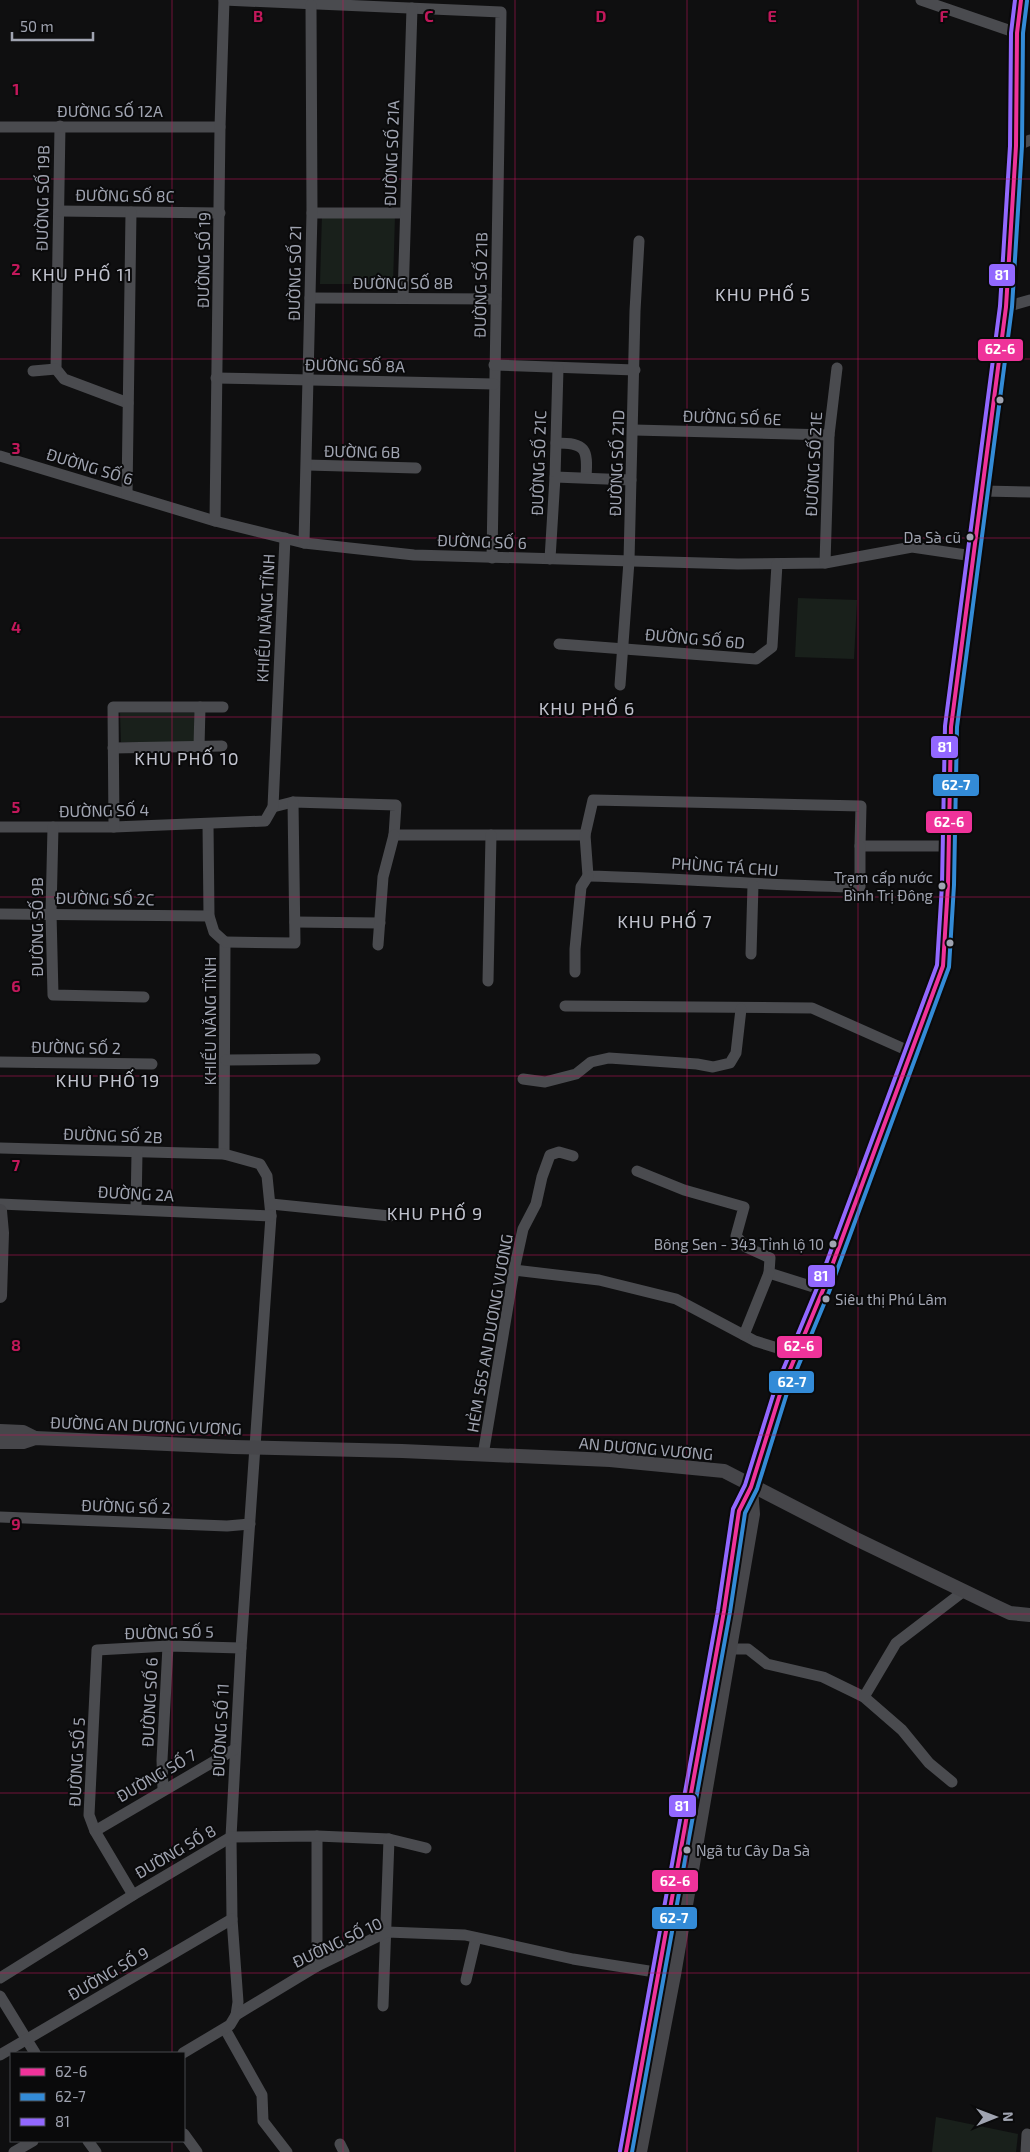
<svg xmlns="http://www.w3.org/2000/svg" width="1030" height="2152" font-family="'Exo 2',sans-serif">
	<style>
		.green { fill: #19201b }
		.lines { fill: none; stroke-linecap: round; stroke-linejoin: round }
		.minor { stroke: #4a4b4f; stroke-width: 11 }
		.major { stroke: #46464a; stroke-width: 14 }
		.bus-1-casing { stroke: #0a0a0b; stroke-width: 8 }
		.bus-2-casing { stroke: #0a0a0b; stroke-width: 8 }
		.bus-3-casing { stroke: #0a0a0b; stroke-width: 8 }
		.bus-1 { stroke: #ef339a; stroke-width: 4 }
		.bus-2 { stroke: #338bd7; stroke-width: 4 }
		.bus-3 { stroke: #9268ff; stroke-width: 4 }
		.grid { fill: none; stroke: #c2185b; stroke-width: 1; stroke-opacity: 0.55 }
		.bus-dot { fill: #a0a4b1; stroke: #0a0a0b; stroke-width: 2 }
		.labels { text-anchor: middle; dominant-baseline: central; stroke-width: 4; stroke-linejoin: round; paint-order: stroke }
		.bus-label { font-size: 15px; fill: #a0a4b1; stroke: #0a0a0b; text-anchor: end }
		.street-label { font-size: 16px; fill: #a0a4b1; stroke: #0a0a0b }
		.neighbourhood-label { font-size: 18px; letter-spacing: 1px; fill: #c1c3ce; stroke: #0a0a0b }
		.grid-label { font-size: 16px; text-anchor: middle; font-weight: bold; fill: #c2185b; stroke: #0a0a0b; stroke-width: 4; stroke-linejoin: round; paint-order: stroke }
		.line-badge { stroke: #0a0a0b; stroke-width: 2 }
		.badge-label { font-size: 14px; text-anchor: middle; font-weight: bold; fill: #fff }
	</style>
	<rect width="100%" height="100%" fill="#0f0f10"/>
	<g class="green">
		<path d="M 322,215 L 395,215 L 393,284 L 320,284 Z"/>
		<path d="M 798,598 L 857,600 L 854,659 L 795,657 Z"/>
		<path d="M 120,713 L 194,713 L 194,742 L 121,742 Z"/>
		<path d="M 936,2117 L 1018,2134 L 1016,2152 L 932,2152 Z"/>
	</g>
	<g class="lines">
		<g class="minor">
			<path d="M 224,0 L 501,12 L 492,558"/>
			<path d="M 921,0 L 1017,33"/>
			<path d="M 60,126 L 56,369 L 64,379 L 128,403"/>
			<path d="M 0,127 L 220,127"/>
			<path d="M 1016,146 L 1030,140"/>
			<path d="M 59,211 L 220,213"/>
			<path d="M 312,213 L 405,213"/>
			<path d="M 310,298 L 496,299"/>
			<path d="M 403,298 L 412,8"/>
			<path d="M 1006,307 L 1030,300"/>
			<path d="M 494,365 L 635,370"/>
			<path d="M 33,371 L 56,369"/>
			<path d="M 216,378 L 494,384"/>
			<path d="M 634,430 L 829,435"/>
			<path d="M 556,443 C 586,443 588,449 586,477"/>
			<path d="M 0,456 L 215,521 L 304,543 L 414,555 L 738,564 L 825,563 L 912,547 L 973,556"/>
			<path d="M 307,465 L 416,468"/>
			<path d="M 555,477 L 631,480"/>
			<path d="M 983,491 L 1030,492"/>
			<path d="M 127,494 L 131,212"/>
			<path d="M 215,521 L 220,127 L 224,0"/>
			<path d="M 304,543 L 312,213 L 311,5"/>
			<path d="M 550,559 L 555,477 L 558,368"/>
			<path d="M 825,563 L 829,435 L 837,368"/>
			<path d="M 559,644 L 756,659 L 772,647 L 777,564"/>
			<path d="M 620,685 L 629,561 L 635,311 L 639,241"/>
			<path d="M 199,747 L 200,707"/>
			<path d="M 113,748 L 222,746"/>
			<path d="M 273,807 L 293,802 L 396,805 L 394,835 L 585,835 L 593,800 L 861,806 L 860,846 L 948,846"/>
			<path d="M 208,824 L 209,916 L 214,932 L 225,942 L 224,1154"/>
			<path d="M 0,827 L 114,827 L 265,821 L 273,807 L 285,538"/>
			<path d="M 53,827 L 51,913 L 53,995 L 144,997"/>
			<path d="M 114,827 L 113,707 L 223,707"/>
			<path d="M 585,835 L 588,876 C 679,878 769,886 860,887 L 860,846"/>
			<path d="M 0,914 L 209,916"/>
			<path d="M 295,922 L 380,923"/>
			<path d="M 225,942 L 295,943 L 293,802"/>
			<path d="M 378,945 L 383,877 L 394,835"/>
			<path d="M 751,954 L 753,885"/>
			<path d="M 575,972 L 575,949 L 581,887 L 588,876"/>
			<path d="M 488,981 L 491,835"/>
			<path d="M 565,1006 L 812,1008 L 911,1052"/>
			<path d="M 226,1060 L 315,1059"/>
			<path d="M 0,1062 L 152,1064"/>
			<path d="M 523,1079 L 545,1082 L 576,1074 L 591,1062 L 609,1058 L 697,1064 L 713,1067 L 730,1063 L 736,1053 L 741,1009"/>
			<path d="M 0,1148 L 224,1154 L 260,1164 L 267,1176 L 271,1216 L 241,1648 L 231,1837 L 232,1919 L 238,2002 L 236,2015"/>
			<path d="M 637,1171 L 684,1190 L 744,1207 L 736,1236 L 746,1247 L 770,1258 L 769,1273 L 823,1290"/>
			<path d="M 0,1204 L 271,1216"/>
			<path d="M 271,1204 L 390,1216"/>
			<path d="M 136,1209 L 137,1153"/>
			<path d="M 514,1270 L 599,1280 L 676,1299 L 755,1341 L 797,1354"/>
			<path d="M 744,1335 L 769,1273"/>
			<path d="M 483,1455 L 514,1270 L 523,1229 L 536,1204 L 542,1177 L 550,1155 L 559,1152 L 573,1156"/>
			<path d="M 0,1517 L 227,1526 L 250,1524"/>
			<path d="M 723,1649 L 748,1649 L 767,1664 L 823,1677 L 864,1697 L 902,1730 L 929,1763 L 952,1782"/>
			<path d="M 864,1697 L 896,1643 L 964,1591"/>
			<path d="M 163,1790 L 162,1760 L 168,1646"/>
			<path d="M 95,1831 L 235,1749"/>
			<path d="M 133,1895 L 95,1831 L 89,1815 L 97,1650 L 168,1646 L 241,1648"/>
			<path d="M 317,1966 L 317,1836"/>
			<path d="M 0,1978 L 133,1895 L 231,1837 L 317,1836 L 389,1839 L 426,1848"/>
			<path d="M 466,1980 L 476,1938"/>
			<path d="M 0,1996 L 35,2053"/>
			<path d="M 383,2006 L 389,1839"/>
			<path d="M 225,2029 L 262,2095 L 263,2121 L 287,2152"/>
			<path d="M 183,2053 L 230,2025 L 236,2015 L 317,1966 L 387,1932 L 465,1935 L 573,1959 L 674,1975"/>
			<path d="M 0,2055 L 232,1919"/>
			<path d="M 184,2134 L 197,2152"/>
			<path d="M 88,2141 L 96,2152"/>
			<path d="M 340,2144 L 344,2152"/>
			<path d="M 14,2152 L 33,2141"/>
			<path d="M 1026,2152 L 1027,2134"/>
		</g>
		<g class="major">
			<path d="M 0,1211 L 2,1233 L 0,1296"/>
			<path d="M 0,1431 L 23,1432 L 35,1438"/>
			<path d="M 0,1442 L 23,1442 L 35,1438 L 233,1447 L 402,1451 L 610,1460 L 724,1471 L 854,1538 L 995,1606 L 1010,1613 L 1030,1615"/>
			<path d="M 626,2152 L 724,1611 L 739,1511 L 751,1487 L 781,1391 L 823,1290 L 943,966 L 948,885 L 951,727 L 1006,307 L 1016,146 L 1017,33 L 1021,0"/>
			<path d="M 640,2152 L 674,1975 L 753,1514 L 751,1488"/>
		</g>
		<g class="bus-1-casing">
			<path id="bus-1" d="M 626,2152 L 724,1611 L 739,1511 L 751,1487 L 781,1391 L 823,1290 L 943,966 L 948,885 L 951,727 L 1006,307 L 1016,146 L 1017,33 L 1021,0"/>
		</g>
		<g class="bus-2-casing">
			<path id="bus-2" d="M 632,2152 L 730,1612 L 745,1513 L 757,1489 L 787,1393 L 829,1292 L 949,967 L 954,885 L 957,727 L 1012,307 L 1022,146 L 1023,33 L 1027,1"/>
		</g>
		<g class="bus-3-casing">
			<path id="bus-3" d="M 620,2151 L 718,1610 L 733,1509 L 745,1485 L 775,1389 L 817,1288 L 937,965 L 942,885 L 945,726 L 1000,306 L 1010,146 L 1011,33 L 1015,0"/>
		</g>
		<use href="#bus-1" class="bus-1"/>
		<use href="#bus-2" class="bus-2"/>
		<use href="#bus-3" class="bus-3"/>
	</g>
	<path class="grid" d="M 172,0 L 172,2053M 343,0 L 343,2152M 515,0 L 515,2152M 687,0 L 687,2152M 858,0 L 858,2152M 0,179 L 1030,179M 0,359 L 1030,359M 0,538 L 1030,538M 0,717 L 1030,717M 0,897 L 1030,897M 0,1076 L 1030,1076M 0,1255 L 1030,1255M 0,1435 L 1030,1435M 0,1614 L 1030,1614M 0,1793 L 1030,1793M 0,1973 L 1030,1973M 172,2141 L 172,2152"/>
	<g class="bus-dot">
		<circle cx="1000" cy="400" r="4.5"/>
		<circle cx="970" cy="537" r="4.5"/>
		<circle cx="942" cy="886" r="4.5"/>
		<circle cx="950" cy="943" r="4.5"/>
		<circle cx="833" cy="1244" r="4.5"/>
		<circle cx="826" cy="1299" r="4.5"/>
		<circle cx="687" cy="1850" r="4.5"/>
	</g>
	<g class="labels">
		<g class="bus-label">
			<text x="961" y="537">Da Sà cũ</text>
			<text x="933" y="877">Trạm cấp nước<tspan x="933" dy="18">Bình Trị Đông</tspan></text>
			<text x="824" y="1244">Bông Sen - 343 Tỉnh lộ 10</text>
			<text x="835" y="1299" text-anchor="start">Siêu thị Phú Lâm</text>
			<text x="696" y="1850" text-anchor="start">Ngã tư Cây Da Sà</text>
		</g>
		<g class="street-label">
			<text x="110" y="110">ĐƯỜNG SỐ 12A</text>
			<text transform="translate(391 153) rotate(-88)">ĐƯỜNG SỐ 21A</text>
			<text transform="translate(125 195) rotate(1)">ĐƯỜNG SỐ 8C</text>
			<text transform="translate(42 198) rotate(-89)">ĐƯỜNG SỐ 19B</text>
			<text transform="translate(203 260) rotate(-89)">ĐƯỜNG SỐ 19</text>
			<text transform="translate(294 273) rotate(-89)">ĐƯỜNG SỐ 21</text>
			<text x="403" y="282">ĐƯỜNG SỐ 8B</text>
			<text transform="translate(480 285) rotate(-89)">ĐƯỜNG SỐ 21B</text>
			<text transform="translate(355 365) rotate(1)">ĐƯỜNG SỐ 8A</text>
			<text transform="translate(732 417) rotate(2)">ĐƯỜNG SỐ 6E</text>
			<text transform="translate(362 451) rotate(1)">ĐƯỜNG 6B</text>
			<text transform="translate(538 463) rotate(-88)">ĐƯỜNG SỐ 21C</text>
			<text transform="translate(616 463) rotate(-88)">ĐƯỜNG SỐ 21D</text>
			<text transform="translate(813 464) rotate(-87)">ĐƯỜNG SỐ 21E</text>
			<text transform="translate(90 466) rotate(17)">ĐƯỜNG SỐ 6</text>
			<text transform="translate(482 541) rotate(2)">ĐƯỜNG SỐ 6</text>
			<text transform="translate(265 618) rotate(-87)">KHIẾU NĂNG TĨNH</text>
			<text transform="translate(695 638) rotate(5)">ĐƯỜNG SỐ 6D</text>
			<text transform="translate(104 810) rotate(-1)">ĐƯỜNG SỐ 4</text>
			<text transform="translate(725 866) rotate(4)">PHÙNG TÁ CHU</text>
			<text transform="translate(105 898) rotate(1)">ĐƯỜNG SỐ 2C</text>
			<text transform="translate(36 927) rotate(-90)">ĐƯỜNG SỐ 9B</text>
			<text transform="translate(209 1021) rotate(-90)">KHIẾU NĂNG TĨNH</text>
			<text transform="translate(76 1047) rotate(1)">ĐƯỜNG SỐ 2</text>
			<text transform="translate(113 1135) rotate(2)">ĐƯỜNG SỐ 2B</text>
			<text transform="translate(136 1193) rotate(3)">ĐƯỜNG 2A</text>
			<text transform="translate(489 1333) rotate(-80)">HẺM 565 AN DƯƠNG VƯƠNG</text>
			<text transform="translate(146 1425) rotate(2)">ĐƯỜNG AN DƯƠNG VƯƠNG</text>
			<text transform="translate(646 1448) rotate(5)">AN DƯƠNG VƯƠNG</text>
			<text transform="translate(126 1506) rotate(2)">ĐƯỜNG SỐ 2</text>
			<text transform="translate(169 1632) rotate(-1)">ĐƯỜNG SỐ 5</text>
			<text transform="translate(149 1702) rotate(-87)">ĐƯỜNG SỐ 6</text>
			<text transform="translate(220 1730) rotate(-87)">ĐƯỜNG SỐ 11</text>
			<text transform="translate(76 1762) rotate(-87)">ĐƯỜNG SỐ 5</text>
			<text transform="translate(156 1775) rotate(-30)">ĐƯỜNG SỐ 7</text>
			<text transform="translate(175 1851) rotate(-30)">ĐƯỜNG SỐ 8</text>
			<text transform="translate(337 1942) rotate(-25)">ĐƯỜNG SỐ 10</text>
			<text transform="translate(108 1973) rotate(-30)">ĐƯỜNG SỐ 9</text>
		</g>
		<g class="neighbourhood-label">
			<text x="82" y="274">KHU PHỐ 11</text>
			<text x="763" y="294">KHU PHỐ 5</text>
			<text x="587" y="708">KHU PHỐ 6</text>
			<text x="187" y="758">KHU PHỐ 10</text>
			<text x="665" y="921">KHU PHỐ 7</text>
			<text x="108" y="1080">KHU PHỐ 19</text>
			<text x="435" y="1213">KHU PHỐ 9</text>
		</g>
	</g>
	<g class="grid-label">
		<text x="258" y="22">B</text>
		<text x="429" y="22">C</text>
		<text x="601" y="22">D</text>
		<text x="772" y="22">E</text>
		<text x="944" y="22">F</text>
		<text x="16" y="95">1</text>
		<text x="16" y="275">2</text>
		<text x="16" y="454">3</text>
		<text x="16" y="633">4</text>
		<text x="16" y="813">5</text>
		<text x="16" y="992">6</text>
		<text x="16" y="1171">7</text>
		<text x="16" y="1351">8</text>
		<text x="16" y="1530">9</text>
	</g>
	<g class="line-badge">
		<rect x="988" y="263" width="28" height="24" rx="5" fill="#9268ff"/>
		<rect x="977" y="338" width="47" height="24" rx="5" fill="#ef339a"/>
		<rect x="930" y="735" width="29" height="24" rx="5" fill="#9268ff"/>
		<rect x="932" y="773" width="48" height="24" rx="5" fill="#338bd7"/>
		<rect x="925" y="810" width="48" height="24" rx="5" fill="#ef339a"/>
		<rect x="807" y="1264" width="29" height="24" rx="5" fill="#9268ff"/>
		<rect x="776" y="1335" width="47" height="24" rx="5" fill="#ef339a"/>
		<rect x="768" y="1370" width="47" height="24" rx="5" fill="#338bd7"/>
		<rect x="668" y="1794" width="29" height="24" rx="5" fill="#9268ff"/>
		<rect x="651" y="1869" width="48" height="24" rx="5" fill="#ef339a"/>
		<rect x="651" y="1906" width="47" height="24" rx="5" fill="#338bd7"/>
	</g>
	<g class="badge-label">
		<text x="1002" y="280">81</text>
		<text x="1000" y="354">62-6</text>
		<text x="945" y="752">81</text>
		<text x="956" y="790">62-7</text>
		<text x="949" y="827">62-6</text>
		<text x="821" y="1281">81</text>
		<text x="799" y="1351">62-6</text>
		<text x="792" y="1387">62-7</text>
		<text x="682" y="1811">81</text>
		<text x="675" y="1886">62-6</text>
		<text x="674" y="1923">62-7</text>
	</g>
	<rect x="10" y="2052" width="175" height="90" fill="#0a0a0b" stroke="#46484d"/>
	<rect x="20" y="2068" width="25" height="8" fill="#ef339a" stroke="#46484d"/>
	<text x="55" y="2077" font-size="15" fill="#a0a4b1">62-6</text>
	<rect x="20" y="2093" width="25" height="8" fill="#338bd7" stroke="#46484d"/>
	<text x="55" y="2102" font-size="15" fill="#a0a4b1">62-7</text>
	<rect x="20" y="2118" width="25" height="8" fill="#9268ff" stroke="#46484d"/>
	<text x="55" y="2127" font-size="15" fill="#a0a4b1">81</text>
	<g transform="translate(995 2117) rotate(89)" stroke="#0a0a0b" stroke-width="4" paint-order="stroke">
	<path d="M0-4L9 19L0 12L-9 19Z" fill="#a0a4b1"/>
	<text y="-8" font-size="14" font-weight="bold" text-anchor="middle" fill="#a0a4b1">N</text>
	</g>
	<path d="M12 32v8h81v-8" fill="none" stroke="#a0a4b1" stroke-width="2.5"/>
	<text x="20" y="32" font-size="15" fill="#a0a4b1" stroke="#0a0a0b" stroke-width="4" paint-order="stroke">50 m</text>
</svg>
